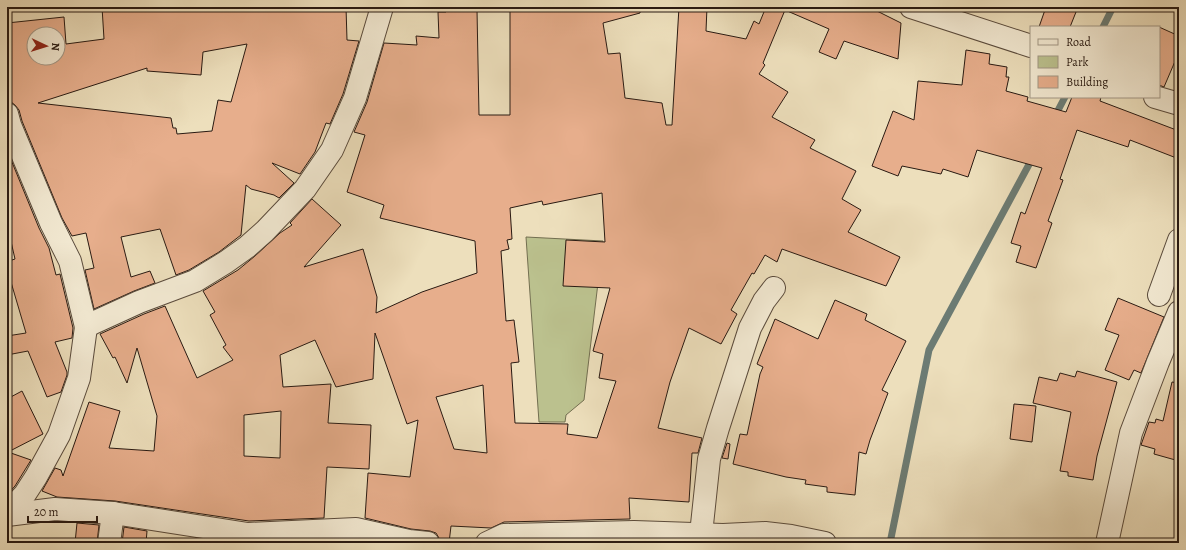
<svg xmlns="http://www.w3.org/2000/svg" width="1186" height="550" font-family="Alegreya,serif">
	<style>
		.green { fill: #bbc18e; stroke: #726e50 }
		.lines { fill: none; stroke-linecap: round; stroke-linejoin: round }
		.stream { stroke: #6c7b73; stroke-width: 7 }
		.building { fill: #e7ae8c; stroke: #291a12; fill-rule: evenodd }
		.minor-casing { stroke: #5a4b3c; stroke-width: 24 }
		.minor { stroke: #f3ead3; stroke-width: 22 }
	</style>
	<rect width="100%" height="100%" fill="#eddfbc"/>
	<filter id="stains"><feTurbulence type="fractalNoise" baseFrequency=".005" numOctaves="4"/><feColorMatrix values="0 0 0 0 .2 0 0 0 0 .09 0 0 0 0 .02 0 0 0 .5 -.17"/></filter>
	<radialGradient id="worn" r=".72"><stop offset=".6" stop-color="#630" stop-opacity="0"/><stop offset="1" stop-color="#630" stop-opacity=".3"/></radialGradient>
	<path class="green" d="M 526,237 L 603,241 L 584,400 L 566,415 L 565,422 L 539,422 Z"/>
	<g class="lines">
		<g class="stream">
			<path d="M 1103,27 L 1113,7"/>
			<path d="M 1054,118 L 1065,97"/>
			<path d="M 890,543 L 929,350 L 1033,157"/>
		</g>
	</g>
	<g class="building">
		<path d="M 102,7 L 346,7 L 347,40 L 359,41 L 343,94 L 330,124 L 326,123 L 315,152 L 300,174 L 272,163 L 294,183 L 279,198 L 274,195 L 251,189 L 246,185 L 241,235 L 219,252 L 189,270 L 176,275 L 160,229 L 121,237 L 131,277 L 150,271 L 155,283 L 134,291 L 94,309 L 85,270 L 94,268 L 86,233 L 72,236 L 62,218 L 22,121 L 19,110 L 15,105 L 11,102 L 7,102 L 7,23 L 64,17 L 66,44 L 104,39 ZM 34,34 L 58,34 L 58,58 L 34,58 ZM 247,44 L 231,102 L 218,100 L 212,131 L 177,134 L 176,128 L 173,128 L 171,118 L 38,103 L 147,68 L 147,71 L 201,75 L 203,52 Z"/>
		<path d="M 510,7 L 640,7 L 640,13 L 603,23 L 608,54 L 620,53 L 625,98 L 662,103 L 666,125 L 672,125 L 679,7 L 707,7 L 706,31 L 746,39 L 754,21 L 759,24 L 766,7 L 869,7 L 901,23 L 898,59 L 844,41 L 836,59 L 819,52 L 829,29 L 785,10 L 763,63 L 765,65 L 759,74 L 788,92 L 772,117 L 815,140 L 810,148 L 856,171 L 842,199 L 861,210 L 848,232 L 900,257 L 886,286 L 782,249 L 777,262 L 765,255 L 754,274 L 752,273 L 731,310 L 737,314 L 721,344 L 689,328 L 670,382 L 658,428 L 702,438 L 698,453 L 692,453 L 689,502 L 629,498 L 630,519 L 504,522 L 491,528 L 451,526 L 449,543 L 440,542 L 439,538 L 436,533 L 430,531 L 411,529 L 365,518 L 368,473 L 410,477 L 418,420 L 407,424 L 375,333 L 373,379 L 336,387 L 315,340 L 280,355 L 283,387 L 331,384 L 328,423 L 371,425 L 369,469 L 327,467 L 324,518 L 249,521 L 115,501 L 57,497 L 42,491 L 55,468 L 61,470 L 63,476 L 89,402 L 120,411 L 109,448 L 154,451 L 157,416 L 137,348 L 127,383 L 115,357 L 113,358 L 100,334 L 144,314 L 165,306 L 197,378 L 233,360 L 223,347 L 226,345 L 210,315 L 215,312 L 203,291 L 238,270 L 255,256 L 280,233 L 292,225 L 290,223 L 312,199 L 341,225 L 304,267 L 363,249 L 377,297 L 376,313 L 422,292 L 477,273 L 475,241 L 380,218 L 384,205 L 347,192 L 365,135 L 354,132 L 367,102 L 384,43 L 417,45 L 416,36 L 439,38 L 438,12 L 446,12 L 445,11 L 477,10 L 479,115 L 510,115 ZM 602,193 L 605,242 L 566,240 L 563,286 L 610,288 L 593,351 L 603,354 L 599,378 L 616,381 L 597,438 L 567,434 L 568,424 L 515,423 L 511,363 L 519,362 L 514,320 L 506,321 L 501,251 L 509,249 L 507,240 L 512,239 L 510,208 L 542,201 L 543,205 ZM 483,385 L 487,453 L 454,449 L 436,397 ZM 281,411 L 280,458 L 244,456 L 244,415 Z"/>
		<path d="M 1046,7 L 1078,7 L 1070,27 L 1039,27 Z"/>
		<path d="M 1159,27 L 1179,36 L 1179,52 L 1164,87 L 1159,85 Z"/>
		<path d="M 966,50 L 990,54 L 989,64 L 1007,67 L 1006,77 L 1009,77 L 1006,91 L 1028,97 L 1027,101 L 1066,112 L 1072,97 L 1101,97 L 1100,101 L 1179,131 L 1179,159 L 1130,140 L 1128,147 L 1077,130 L 1060,179 L 1063,180 L 1048,221 L 1052,223 L 1036,268 L 1016,262 L 1021,246 L 1011,243 L 1021,212 L 1025,214 L 1042,168 L 977,150 L 968,177 L 943,169 L 941,174 L 902,166 L 898,176 L 872,166 L 893,111 L 914,120 L 918,81 L 962,85 Z"/>
		<path d="M 7,150 L 39,228 L 49,248 L 56,275 L 60,274 L 73,328 L 72,338 L 55,342 L 67,372 L 67,375 L 61,392 L 47,397 L 28,351 L 7,355 L 7,336 L 26,333 L 8,272 L 11,271 L 9,261 L 15,259 L 7,224 Z"/>
		<path d="M 1118,298 L 1164,317 L 1141,373 L 1134,370 L 1129,380 L 1105,370 L 1119,335 L 1105,330 Z"/>
		<path d="M 835,300 L 867,314 L 865,320 L 906,341 L 882,390 L 888,393 L 870,440 L 866,454 L 859,452 L 855,495 L 827,492 L 827,487 L 805,484 L 806,480 L 786,477 L 733,464 L 740,434 L 747,435 L 760,374 L 763,367 L 757,364 L 775,319 L 818,339 Z"/>
		<path d="M 1077,371 L 1117,382 L 1097,456 L 1093,480 L 1068,476 L 1068,472 L 1060,471 L 1071,412 L 1033,403 L 1039,377 L 1057,381 L 1060,373 L 1075,377 Z"/>
		<path d="M 1172,382 L 1179,383 L 1179,461 L 1154,454 L 1155,449 L 1141,445 L 1149,422 L 1155,423 L 1156,419 L 1163,421 Z"/>
		<path d="M 22,391 L 43,434 L 8,452 L 31,460 L 15,486 L 7,495 L 7,399 Z"/>
		<path d="M 1014,404 L 1036,406 L 1032,442 L 1010,439 Z"/>
		<path d="M 727,443 L 730,444 L 728,459 L 722,458 Z"/>
		<path d="M 77,523 L 99,525 L 97,543 L 75,543 Z"/>
		<path d="M 124,527 L 147,531 L 146,543 L 122,543 Z"/>
		<path d="M 195,538 L 225,543 L 195,543 Z"/>
	</g>
	<g class="lines">
		<g class="minor-casing">
			<g id="minor">
				<path d="M 911,7 L 1031,46"/>
				<path d="M 1155,97 L 1179,104"/>
				<path d="M 7,114 L 10,125 L 51,223 L 70,261 L 86,327"/>
				<path d="M 1159,295 L 1179,240"/>
				<path d="M 7,513 L 25,494 L 36,477 L 59,435 L 79,378 L 86,327 L 93,323 L 139,302 L 195,281 L 226,262 L 247,247 L 265,231 L 305,189 L 332,150 L 355,98 L 382,7"/>
				<path d="M 7,515 L 55,509 L 113,513 L 248,534 L 356,529 L 409,541 L 428,543"/>
				<path d="M 701,534 L 709,459 L 718,428 L 750,328 L 764,301 L 774,288"/>
				<path d="M 109,543 L 113,513"/>
				<path d="M 487,543 L 504,535 L 634,532 L 723,535 L 765,533 L 791,536 L 825,543"/>
				<path d="M 1107,543 L 1131,433 L 1158,362 L 1179,312"/>
			</g>
		</g>
		<use href="#minor" class="minor"/>
	</g>
	<rect width="1186" height="550" fill="none" stroke="#eddfbc" stroke-width="24"/>
	<rect x="8" y="8" width="1170" height="534" fill="none" stroke="#291a12" stroke-width="2"/>
	<rect x="12" y="12" width="1162" height="526" fill="none" stroke="#291a12"/>
	<rect x="1030" y="26" width="130" height="72" fill="#f3ead3" stroke="#a29786"/>
	<rect x="1038" y="39" width="20" height="6" fill="#f3ead3" stroke="#a29786"/>
	<text x="1066" y="46" font-size="12" fill="#291a12">Road</text>
	<rect x="1038" y="56" width="20" height="12" fill="#bbc18e" stroke="#a29786"/>
	<text x="1066" y="66" font-size="12" fill="#291a12">Park</text>
	<rect x="1038" y="76" width="20" height="12" fill="#e7ae8c" stroke="#a29786"/>
	<text x="1066" y="86" font-size="12" fill="#291a12">Building</text>
	<g transform="translate(46 46) rotate(94)"><circle r="19" fill="#f3ead3" stroke="#a29786"/>
	<path d="M0-3L7 15L0 10L-7 15Z" fill="#8f2418"/>
	<text y="-6" font-size="11" font-weight="bold" text-anchor="middle" fill="#291a12">N</text>
	</g>
	<path d="M28 516v6h69v-6" fill="none" stroke="#291a12" stroke-width="2"/>
	<text x="34" y="516" font-size="12" fill="#291a12" stroke="#f3ead3" stroke-width="3" paint-order="stroke">20 m</text>
	<rect width="100%" height="100%" filter="url(#stains)"/>
	<rect width="100%" height="100%" fill="url(#worn)"/>
</svg>
